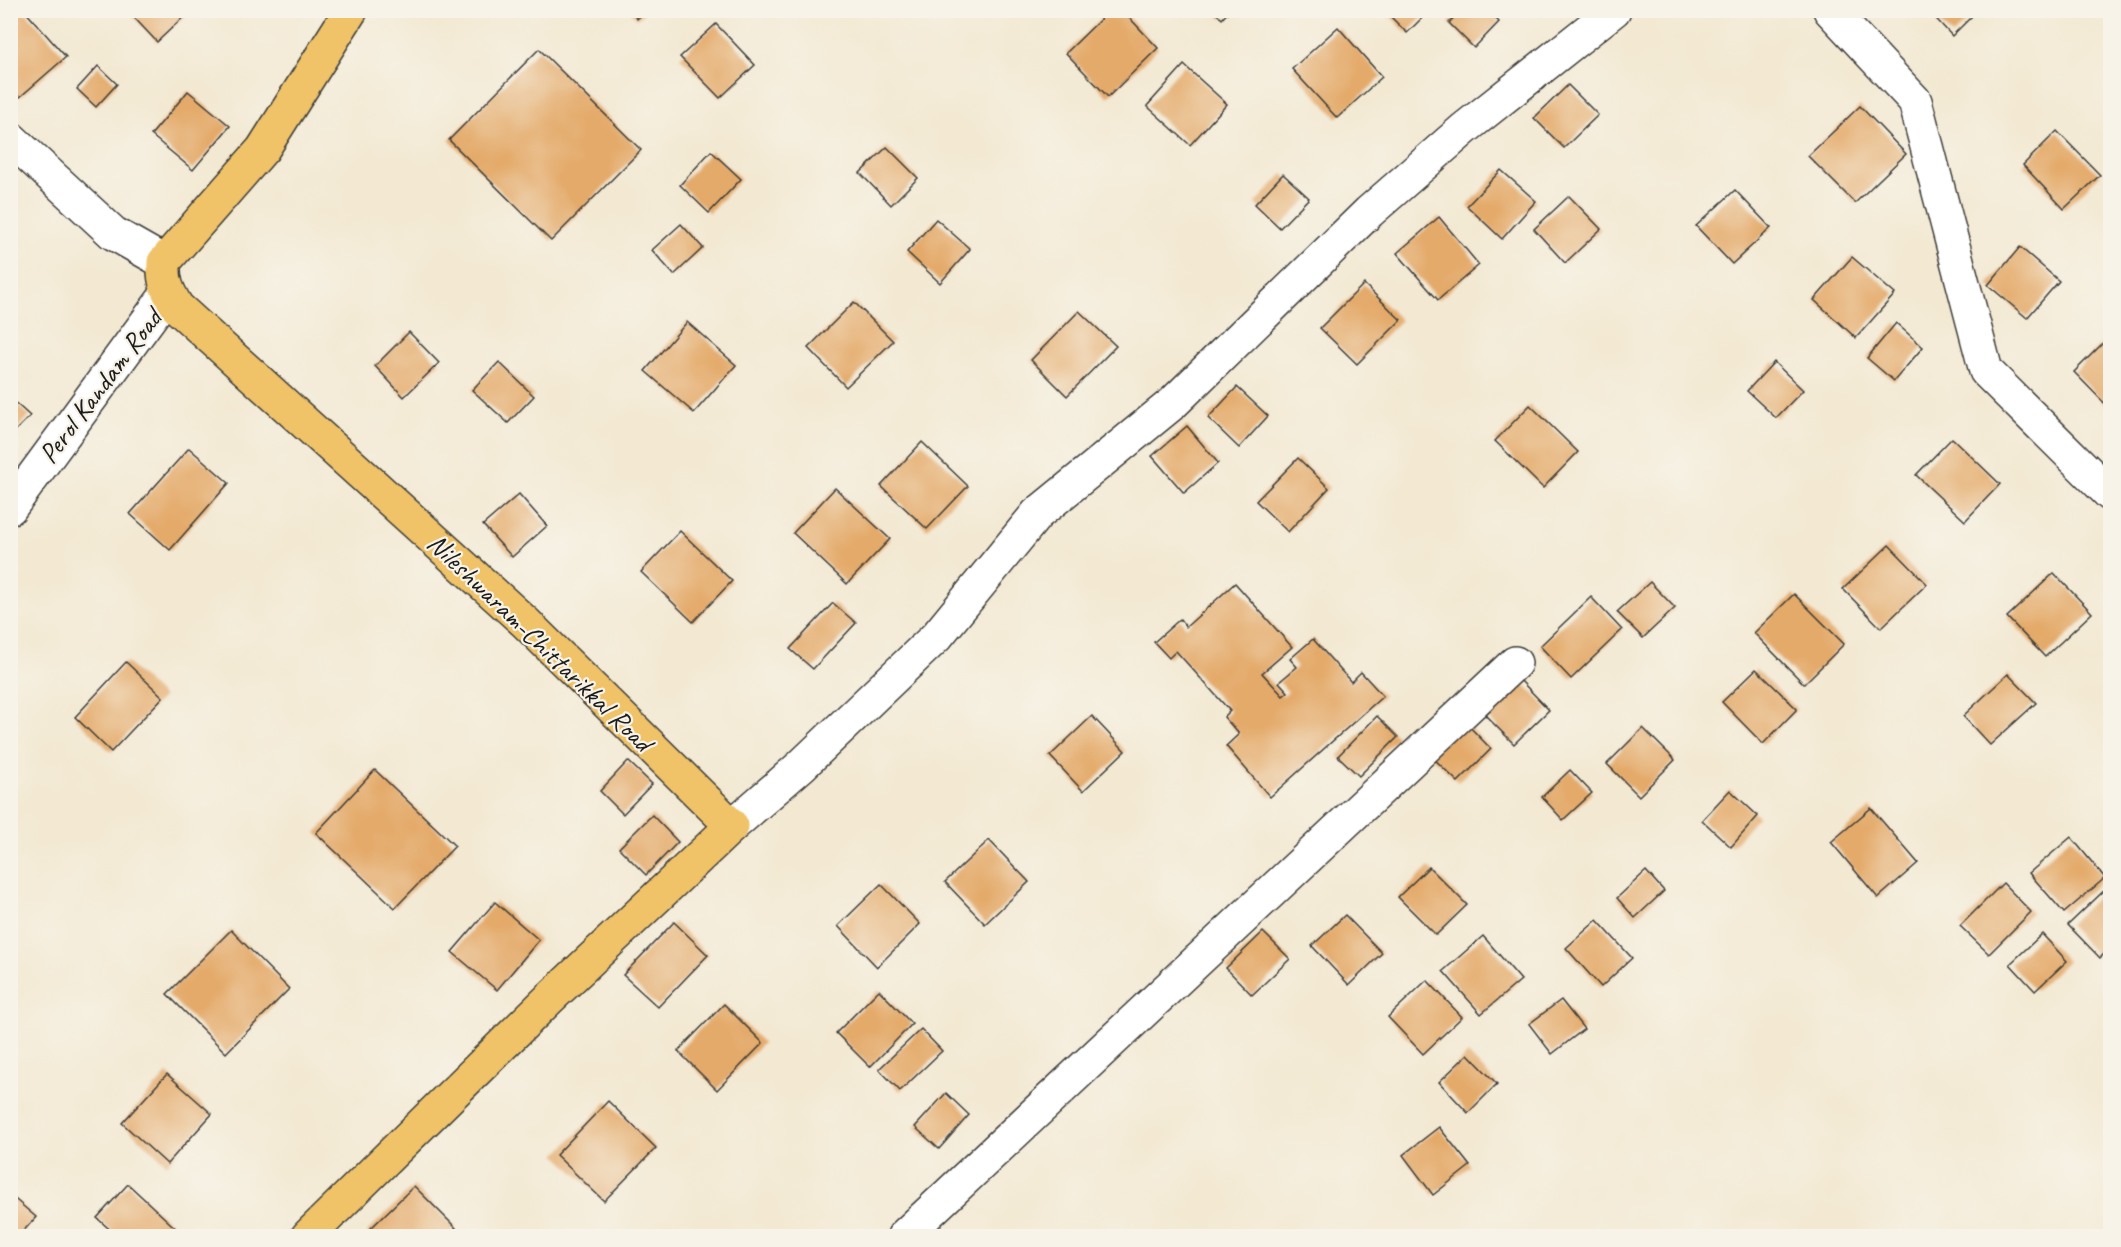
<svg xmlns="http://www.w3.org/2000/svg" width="2121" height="1247" font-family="Caveat,sans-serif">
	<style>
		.building { fill: #e4aa6b }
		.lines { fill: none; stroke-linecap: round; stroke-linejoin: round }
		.minor-casing { stroke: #3c3b37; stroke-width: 36 }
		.major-casing { stroke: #3c3b37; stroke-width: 36 }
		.minor { stroke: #fff; stroke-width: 33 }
		.major { stroke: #f0c369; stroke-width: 33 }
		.labels { text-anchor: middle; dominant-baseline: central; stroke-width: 4.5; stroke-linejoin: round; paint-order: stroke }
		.street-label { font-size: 28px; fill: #1c1c1c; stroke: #f7f3e8 }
	</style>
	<rect width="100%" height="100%" fill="#f7f3e8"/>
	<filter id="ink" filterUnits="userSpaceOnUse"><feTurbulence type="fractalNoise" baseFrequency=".0167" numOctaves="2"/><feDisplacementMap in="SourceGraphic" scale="12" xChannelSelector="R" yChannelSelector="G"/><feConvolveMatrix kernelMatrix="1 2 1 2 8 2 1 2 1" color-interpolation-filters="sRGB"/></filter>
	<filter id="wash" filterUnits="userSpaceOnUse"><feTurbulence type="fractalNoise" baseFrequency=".008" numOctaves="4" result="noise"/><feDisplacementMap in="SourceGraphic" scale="24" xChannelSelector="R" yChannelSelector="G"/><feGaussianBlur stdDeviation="1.35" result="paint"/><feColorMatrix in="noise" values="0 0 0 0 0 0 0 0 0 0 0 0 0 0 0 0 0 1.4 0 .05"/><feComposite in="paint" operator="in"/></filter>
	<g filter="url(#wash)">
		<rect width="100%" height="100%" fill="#f3e9d3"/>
		<g id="blocks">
			<g class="building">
				<path d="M 10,10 L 24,10 L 66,57 L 20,97 L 10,87 Z"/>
				<path d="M 127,10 L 191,10 L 157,42 Z"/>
				<path d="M 629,10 L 647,10 L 637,19 Z"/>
				<path d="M 1110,10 L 1122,10 L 1158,48 L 1108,97 L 1066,53 Z"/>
				<path d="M 1213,10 L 1230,10 L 1222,19 Z"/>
				<path d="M 1384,10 L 1430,10 L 1407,33 Z"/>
				<path d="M 1461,10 L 1488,10 L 1499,22 L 1474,48 L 1449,23 Z"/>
				<path d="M 1928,10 L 1978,10 L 1952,36 Z"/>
				<path d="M 716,24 L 755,65 L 720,98 L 680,57 Z"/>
				<path d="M 1338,27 L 1382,77 L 1337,118 L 1292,69 Z"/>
				<path d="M 539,49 L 641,150 L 551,241 L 449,140 Z"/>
				<path d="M 1184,65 L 1227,104 L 1190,145 L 1147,106 Z"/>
				<path d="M 98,66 L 117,84 L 96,107 L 77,89 Z"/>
				<path d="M 1568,85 L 1598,115 L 1564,148 L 1534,118 Z"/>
				<path d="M 188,91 L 230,126 L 193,170 L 151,135 Z"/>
				<path d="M 1860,106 L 1906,154 L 1855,203 L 1808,156 Z"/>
				<path d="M 2057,131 L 2100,175 L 2064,209 L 2023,165 Z"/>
				<path d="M 887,147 L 918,178 L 891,205 L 860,173 Z"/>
				<path d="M 711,151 L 741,179 L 709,213 L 680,185 Z"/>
				<path d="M 1501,170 L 1536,201 L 1502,239 L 1467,206 Z"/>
				<path d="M 1283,174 L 1309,198 L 1280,228 L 1255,204 Z"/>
				<path d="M 1735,190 L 1771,228 L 1732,264 L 1696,226 Z"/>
				<path d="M 1569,196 L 1601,229 L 1565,263 L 1534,229 Z"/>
				<path d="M 1439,217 L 1479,265 L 1438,300 L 1397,253 Z"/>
				<path d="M 936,219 L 970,249 L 940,283 L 907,252 Z"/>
				<path d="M 681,224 L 703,248 L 674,275 L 652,250 Z"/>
				<path d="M 2020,247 L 2059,281 L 2027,318 L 1988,285 Z"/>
				<path d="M 1852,257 L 1895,294 L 1856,338 L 1814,300 Z"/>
				<path d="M 1364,284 L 1401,320 L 1357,364 L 1320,328 Z"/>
				<path d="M 854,302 L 893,341 L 846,387 L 808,348 Z"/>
				<path d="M 1079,311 L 1116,346 L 1067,396 L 1031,360 Z"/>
				<path d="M 687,322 L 736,365 L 694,413 L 645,371 Z"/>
				<path d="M 1896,323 L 1923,347 L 1894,381 L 1867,358 Z"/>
				<path d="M 409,332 L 439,363 L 404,397 L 375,366 Z"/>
				<path d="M 2110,336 L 2110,409 L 2074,372 Z"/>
				<path d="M 499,362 L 534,396 L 508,423 L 472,390 Z"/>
				<path d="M 1774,362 L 1803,390 L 1776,418 L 1747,391 Z"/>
				<path d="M 1237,387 L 1268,416 L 1239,448 L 1208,418 Z"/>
				<path d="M 10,398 L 30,416 L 10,436 Z"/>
				<path d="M 1530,405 L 1578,452 L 1543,488 L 1495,441 Z"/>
				<path d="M 1187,426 L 1218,463 L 1184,493 L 1152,456 Z"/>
				<path d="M 1952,438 L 2000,484 L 1965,521 L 1916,475 Z"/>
				<path d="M 922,442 L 968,486 L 927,529 L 881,486 Z"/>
				<path d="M 189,448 L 229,483 L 170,550 L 130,514 Z"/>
				<path d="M 1298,458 L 1329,488 L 1288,532 L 1256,501 Z"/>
				<path d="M 835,488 L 890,539 L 847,584 L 793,533 Z"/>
				<path d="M 519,494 L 547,526 L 512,557 L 483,525 Z"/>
				<path d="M 680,531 L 732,581 L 693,622 L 641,572 Z"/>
				<path d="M 1889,545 L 1927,584 L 1881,628 L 1843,589 Z"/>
				<path d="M 2054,573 L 2092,613 L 2045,657 L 2007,617 Z"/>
				<path d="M 1650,582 L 1675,608 L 1643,638 L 1617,612 Z"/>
				<path d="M 1235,583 L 1292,647 L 1262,673 L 1283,696 L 1288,692 L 1279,682 L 1297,667 L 1290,659 L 1313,639 L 1351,682 L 1361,672 L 1383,696 L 1270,797 L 1226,746 L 1239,734 L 1224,717 L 1230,711 L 1176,651 L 1169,658 L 1154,642 L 1180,619 L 1186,627 Z"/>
				<path d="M 1794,594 L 1844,644 L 1804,684 L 1754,633 Z"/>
				<path d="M 1591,597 L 1622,630 L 1571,679 L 1540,646 Z"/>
				<path d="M 833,603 L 856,623 L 813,669 L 790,649 Z"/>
				<path d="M 126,662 L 163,697 L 111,752 L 75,717 Z"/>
				<path d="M 1756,669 L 1797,709 L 1763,744 L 1722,702 Z"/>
				<path d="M 2008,674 L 2036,703 L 1990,745 L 1963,716 Z"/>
				<path d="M 1520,680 L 1549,710 L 1514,744 L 1485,715 Z"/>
				<path d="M 1092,716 L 1125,751 L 1083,791 L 1050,756 Z"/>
				<path d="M 1377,716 L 1398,737 L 1359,776 L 1338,756 Z"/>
				<path d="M 1464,721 L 1491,749 L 1458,782 L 1430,755 Z"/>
				<path d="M 1643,728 L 1675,760 L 1639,796 L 1607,764 Z"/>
				<path d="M 628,761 L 652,784 L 623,814 L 600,791 Z"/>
				<path d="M 375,770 L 455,846 L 395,908 L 316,833 Z"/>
				<path d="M 1570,770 L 1592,793 L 1563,820 L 1542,797 Z"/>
				<path d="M 1730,790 L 1758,816 L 1731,847 L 1702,820 Z"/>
				<path d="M 1871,808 L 1918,863 L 1878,898 L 1831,842 Z"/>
				<path d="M 652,815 L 678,842 L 646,875 L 619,848 Z"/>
				<path d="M 2071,837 L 2105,878 L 2064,913 L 2029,873 Z"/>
				<path d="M 989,840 L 1029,882 L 985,924 L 945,882 Z"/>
				<path d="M 1429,867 L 1467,905 L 1436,935 L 1398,897 Z"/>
				<path d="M 1646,871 L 1664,891 L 1635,918 L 1617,898 Z"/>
				<path d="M 2003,883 L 2031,912 L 1989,954 L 1960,926 Z"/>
				<path d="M 881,884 L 920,924 L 877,967 L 838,926 Z"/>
				<path d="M 2110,885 L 2110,948 L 2100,958 L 2068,925 Z"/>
				<path d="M 495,902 L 539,940 L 497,990 L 452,952 Z"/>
				<path d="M 1345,915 L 1382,953 L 1349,985 L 1312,946 Z"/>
				<path d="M 1597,920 L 1632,958 L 1601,987 L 1566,948 Z"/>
				<path d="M 674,922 L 708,955 L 658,1007 L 623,975 Z"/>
				<path d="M 231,930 L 289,989 L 226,1053 L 167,994 Z"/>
				<path d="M 1263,932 L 1290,959 L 1252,995 L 1226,968 Z"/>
				<path d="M 2042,934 L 2067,961 L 2035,991 L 2010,964 Z"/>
				<path d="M 1483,936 L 1521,980 L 1481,1014 L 1443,971 Z"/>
				<path d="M 1427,980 L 1462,1017 L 1423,1054 L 1388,1017 Z"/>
				<path d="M 879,990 L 912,1024 L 870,1067 L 836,1033 Z"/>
				<path d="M 1561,1000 L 1584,1029 L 1552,1054 L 1529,1024 Z"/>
				<path d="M 724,1004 L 763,1043 L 717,1090 L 678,1051 Z"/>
				<path d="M 921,1029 L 942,1051 L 900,1091 L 879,1069 Z"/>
				<path d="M 1468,1054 L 1497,1084 L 1468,1113 L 1439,1082 Z"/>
				<path d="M 167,1074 L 212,1114 L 167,1164 L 122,1123 Z"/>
				<path d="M 946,1093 L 969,1115 L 939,1149 L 915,1127 Z"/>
				<path d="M 608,1101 L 656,1148 L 604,1201 L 556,1155 Z"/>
				<path d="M 1439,1127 L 1470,1166 L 1433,1195 L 1403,1155 Z"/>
				<path d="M 128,1184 L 184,1236 L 117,1236 L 97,1218 Z"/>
				<path d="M 414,1186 L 456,1228 L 447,1236 L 372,1236 L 367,1232 Z"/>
				<path d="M 10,1195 L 36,1217 L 19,1236 L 10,1236 Z"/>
			</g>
		</g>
	</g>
	<g filter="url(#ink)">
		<use href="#blocks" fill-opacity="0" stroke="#3c3b37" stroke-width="1.5"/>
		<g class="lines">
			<g class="minor-casing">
				<g id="minor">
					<path d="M 1830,10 L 1915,101 L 1986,371 L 2110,494"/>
					<path d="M 10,138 L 113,233 L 164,262"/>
					<path d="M 10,508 L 168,293"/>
					<path d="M 732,826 L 801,766 L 937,636 L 1037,514 L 1173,403 L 1369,212 L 1464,129 L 1614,10"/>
					<path d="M 904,1236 L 1515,663"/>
				</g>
			</g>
			<g class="major-casing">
				<path id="major" d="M 308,1236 L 549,999 L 732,826 L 526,623 L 177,307 C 167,290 163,282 164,262 L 263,149 L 351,10"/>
			</g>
			<use href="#minor" class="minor"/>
			<use href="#major" class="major"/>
		</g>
	</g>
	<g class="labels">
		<g class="street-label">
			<text transform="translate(100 386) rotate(-53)">Perol Kandam Road</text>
			<text transform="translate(540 642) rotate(44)">Nileshwaram-Chittarikkal Road</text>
		</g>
	</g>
	<rect width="2121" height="1247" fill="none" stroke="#f7f3e8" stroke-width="36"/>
</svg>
